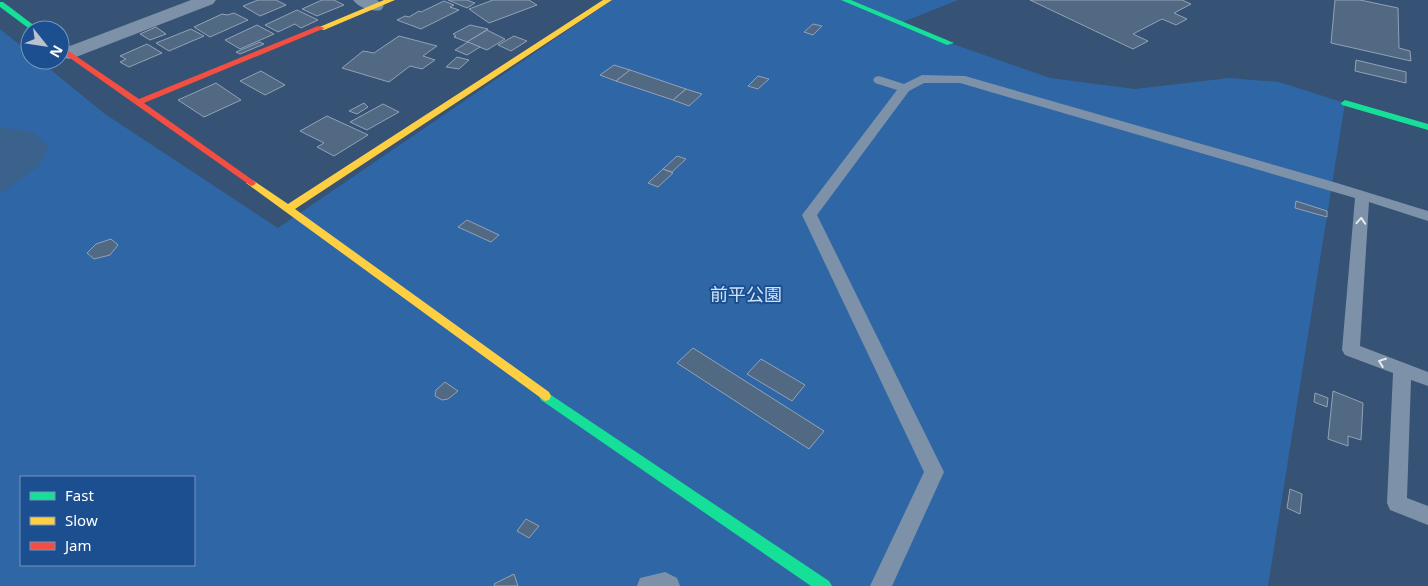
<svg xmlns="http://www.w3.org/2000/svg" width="1428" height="586" font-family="'Noto Sans','Noto Sans JP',sans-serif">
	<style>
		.green { fill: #2f66a5; fill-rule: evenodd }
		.water { fill: #3b618d }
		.building { fill: #526984; stroke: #92a2b6 }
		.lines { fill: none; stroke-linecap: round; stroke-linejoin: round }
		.lane { fill: #7d92a8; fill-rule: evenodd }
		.street { fill: #7d92a8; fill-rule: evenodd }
		.fast { fill: #16e098; fill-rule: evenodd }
		.slow { fill: #ffcf43; fill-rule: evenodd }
		.jam { fill: #f24e42; fill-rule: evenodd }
		.oneway { stroke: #e5e9ee }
		.labels { text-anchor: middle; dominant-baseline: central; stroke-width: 4; stroke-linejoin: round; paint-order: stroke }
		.park-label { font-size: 18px; fill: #cfe3fa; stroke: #1b4f8f }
	</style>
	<rect width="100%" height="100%" fill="#365274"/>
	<g class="green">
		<path d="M 612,0 L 845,0 L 950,43 L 1050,78 L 1135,89 L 1229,78 L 1279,82 L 1345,103 L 1268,586 L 0,586 L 0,29 L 30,53 L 30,60 L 39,60 L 105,114 L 278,228 ZM 21,477 L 194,477 L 194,565 L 21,565 Z"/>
		<path d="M 852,0 L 958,0 L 903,22 Z"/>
	</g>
	<path class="water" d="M 0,127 L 32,132 L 49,147 L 38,167 L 0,194 Z"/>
	<g class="building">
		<path d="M 258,0 L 276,0 L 286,5 L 260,16 L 243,6 Z"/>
		<path d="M 322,0 L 334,0 L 344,5 L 317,16 L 302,9 Z"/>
		<path d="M 448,0 L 467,0 L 475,3 L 467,8 Z"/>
		<path d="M 493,0 L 529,0 L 537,5 L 489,23 L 469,9 Z"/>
		<path d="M 1030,0 L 1182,0 L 1191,4 L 1174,13 L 1187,19 L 1176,25 L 1162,19 L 1133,34 L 1148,41 L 1133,49 Z"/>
		<path d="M 1335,0 L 1360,0 L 1398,8 L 1399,48 L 1410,51 L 1411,61 L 1331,43 Z"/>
		<path d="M 444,1 L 454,5 L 450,7 L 459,10 L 421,29 L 397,20 L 405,16 L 409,17 L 419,11 L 421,12 Z"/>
		<path d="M 297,10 L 318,20 L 301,28 L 295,24 L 278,32 L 265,25 Z"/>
		<path d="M 234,13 L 248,20 L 210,37 L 194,27 L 222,14 L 227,15 Z"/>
		<path d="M 813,24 L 822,26 L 813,35 L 804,32 Z"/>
		<path d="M 257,25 L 274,34 L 240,49 L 225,40 Z"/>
		<path d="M 470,25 L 488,29 L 467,42 L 454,37 L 456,36 L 453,34 Z"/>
		<path d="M 156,27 L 166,34 L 150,40 L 140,34 Z"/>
		<path d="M 191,29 L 204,36 L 169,51 L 156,43 Z"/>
		<path d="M 487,30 L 505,39 L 487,50 L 467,42 Z"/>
		<path d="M 399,36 L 437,46 L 423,56 L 435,60 L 422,69 L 410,66 L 389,82 L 342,68 L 363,51 L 374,53 Z"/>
		<path d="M 514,36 L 527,41 L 511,51 L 498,45 Z"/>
		<path d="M 260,42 L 264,44 L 240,54 L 236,52 Z"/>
		<path d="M 468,42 L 480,47 L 467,55 L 455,50 Z"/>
		<path d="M 147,44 L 162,53 L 129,67 L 120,62 L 126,59 L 120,56 Z"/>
		<path d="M 457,57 L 469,60 L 459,69 L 446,67 Z"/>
		<path d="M 1356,60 L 1406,72 L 1406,83 L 1355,71 Z"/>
		<path d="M 614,65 L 630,70 L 616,81 L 600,75 Z"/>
		<path d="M 630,70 L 686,89 L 673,100 L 616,81 Z"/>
		<path d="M 261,71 L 285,85 L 265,95 L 240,81 Z"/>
		<path d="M 758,76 L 769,79 L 758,89 L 748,86 Z"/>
		<path d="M 216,83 L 241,100 L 204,117 L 178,100 Z"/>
		<path d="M 686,89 L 702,94 L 689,106 L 673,100 Z"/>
		<path d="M 364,103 L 368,107 L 357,114 L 349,111 Z"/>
		<path d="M 383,104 L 399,112 L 367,130 L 350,122 Z"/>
		<path d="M 327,116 L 364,133 L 368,135 L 334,156 L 317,147 L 324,143 L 300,131 Z"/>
		<path d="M 677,156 L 686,159 L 672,172 L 663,169 Z"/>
		<path d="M 663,169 L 673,173 L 658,187 L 648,183 Z"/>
		<path d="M 1296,201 L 1327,211 L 1327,217 L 1295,208 Z"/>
		<path d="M 467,220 L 499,235 L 491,242 L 458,227 Z"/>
		<path d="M 111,239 L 118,245 L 110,255 L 94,259 L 87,253 L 96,244 Z"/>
		<path d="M 693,348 L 824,431 L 809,449 L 677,363 Z"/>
		<path d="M 761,359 L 805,385 L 792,401 L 747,374 Z"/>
		<path d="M 445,382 L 458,391 L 448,399 L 442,400 L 435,396 L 436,390 Z"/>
		<path d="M 1333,391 L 1363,403 L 1361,440 L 1348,436 L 1348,446 L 1328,439 Z"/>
		<path d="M 1315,393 L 1328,398 L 1327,407 L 1314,402 Z"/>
		<path d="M 1290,489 L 1302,494 L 1300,514 L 1287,508 Z"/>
		<path d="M 526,519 L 539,526 L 529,538 L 517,531 Z"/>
		<path d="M 514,574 L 518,586 L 495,586 L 494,584 Z"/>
	</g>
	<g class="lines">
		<g class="lane">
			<path d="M 922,75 L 965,76 L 1337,183 L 1428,211 L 1428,221 L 1369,202 L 1360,346 L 1428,372 L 1428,386 L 1411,380 L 1407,498 L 1428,506 L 1428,525 L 1390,510 L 1387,503 L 1393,373 L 1345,355 L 1342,350 L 1355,198 L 960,83 L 924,83 L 909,91 L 817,215 L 944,472 L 892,586 L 870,586 L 924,472 L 802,215 L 897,90 L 875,83 L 873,80 L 875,77 L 879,76 L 904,84 Z"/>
			<path d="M 665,572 L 677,578 L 680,586 L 637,586 L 640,578 Z"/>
		</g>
		<g class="street">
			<path d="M 191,0 L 216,0 L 213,4 L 76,57 L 69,59 L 62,57 L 60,54 L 62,49 Z"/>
			<path d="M 353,0 L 377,0 L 384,6 L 381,10 C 372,12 359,8 353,0 Z"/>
		</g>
		<g class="fast">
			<path d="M 841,0 L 851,0 L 954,43 L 947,45 Z"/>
			<path d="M 0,2 L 3,2 L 40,30 L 31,30 L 0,7 Z"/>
			<path d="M 1345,100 L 1428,124 L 1428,130 L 1342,105 L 1341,103 Z"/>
			<path d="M 545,391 L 829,581 L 832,586 L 811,586 L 541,400 L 539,396 L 541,392 Z"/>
		</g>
		<g class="slow">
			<path d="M 384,0 L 395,0 L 324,30 L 317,28 Z"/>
			<path d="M 603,0 L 612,0 L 295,209 L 549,392 L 551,396 L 549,400 L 545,401 L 246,183 L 251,180 L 254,181 L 288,204 Z"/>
		</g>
		<path class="jam" d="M 318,26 L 325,28 L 144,103 L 254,181 L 256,183 L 254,185 L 251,186 L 60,51 L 60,45 L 139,99 Z"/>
	</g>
	<defs><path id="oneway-chevron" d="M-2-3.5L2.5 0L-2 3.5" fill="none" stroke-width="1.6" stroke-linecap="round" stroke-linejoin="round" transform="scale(1.25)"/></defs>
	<g class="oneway">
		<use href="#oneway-chevron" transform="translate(1361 221) rotate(-86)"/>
		<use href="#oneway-chevron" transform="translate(1382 362) rotate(-159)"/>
	</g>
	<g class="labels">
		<g class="park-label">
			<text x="746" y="294">前平公園</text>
		</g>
	</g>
	<rect x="20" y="476" width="175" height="90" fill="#1b4f8f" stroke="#7695bc"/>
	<rect x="30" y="492" width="25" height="8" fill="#16e098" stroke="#7695bc"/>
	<text x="65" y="501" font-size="15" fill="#ffffff">Fast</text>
	<rect x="30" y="517" width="25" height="8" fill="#ffcf43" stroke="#7695bc"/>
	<text x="65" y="526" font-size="15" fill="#ffffff">Slow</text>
	<rect x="30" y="542" width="25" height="8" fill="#f24e42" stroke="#7695bc"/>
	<text x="65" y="551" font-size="15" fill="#ffffff">Jam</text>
	<g transform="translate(45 45) rotate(120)"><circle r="24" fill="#1b4f8f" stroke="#7695bc"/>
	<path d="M0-4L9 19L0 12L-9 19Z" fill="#b9c2ce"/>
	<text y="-8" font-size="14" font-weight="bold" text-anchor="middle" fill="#ffffff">N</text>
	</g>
</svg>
